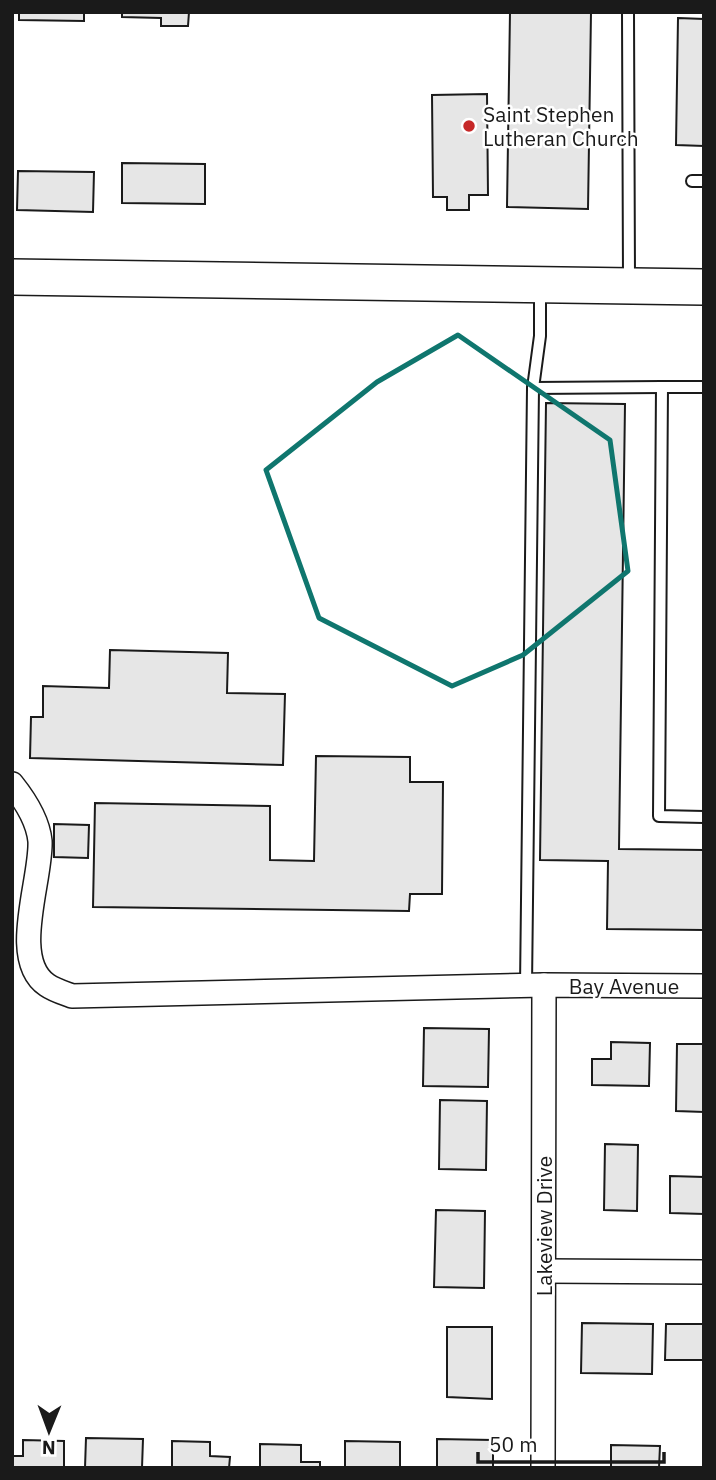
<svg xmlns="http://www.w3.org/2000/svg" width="716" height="1480" font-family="'IBM Plex Sans',sans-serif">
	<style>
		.building { fill: #e6e6e6; stroke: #1a1a1a; stroke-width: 2 }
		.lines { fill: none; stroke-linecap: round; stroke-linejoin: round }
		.lane-casing { stroke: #1a1a1a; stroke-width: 14 }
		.street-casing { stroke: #1a1a1a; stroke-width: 26 }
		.primary-casing { stroke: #1a1a1a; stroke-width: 38 }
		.lane { stroke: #fff; stroke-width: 10 }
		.street { stroke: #fff; stroke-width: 23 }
		.primary { stroke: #fff; stroke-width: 35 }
		.marked { fill: none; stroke: #0f766e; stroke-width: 5; stroke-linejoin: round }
		.poi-dot { fill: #c62828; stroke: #fff; stroke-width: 2.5 }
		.labels { text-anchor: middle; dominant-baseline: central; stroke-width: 5; stroke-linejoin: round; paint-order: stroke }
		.poi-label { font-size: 21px; fill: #1a1a1a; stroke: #fff; text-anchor: start }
		.street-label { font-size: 21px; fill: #1a1a1a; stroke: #fff }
	</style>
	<rect width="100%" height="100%" fill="#fff"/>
	<g class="building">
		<path d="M 19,12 L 84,12 L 84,21 L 19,20 Z"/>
		<path d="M 122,12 L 189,12 L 188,26 L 161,26 L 161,18 L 122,17 Z"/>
		<path d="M 510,12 L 591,12 L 588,209 L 507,207 Z"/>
		<path d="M 678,18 L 704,19 L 704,146 L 676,145 Z"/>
		<path d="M 487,94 L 488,195 L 469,195 L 469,210 L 447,210 L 447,197 L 433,197 L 432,95 Z"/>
		<path d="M 122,163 L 205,164 L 205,204 L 122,203 Z"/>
		<path d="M 18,171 L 94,172 L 93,212 L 17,210 Z"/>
		<path d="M 546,403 L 625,404 L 619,849 L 704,850 L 704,930 L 607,929 L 608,861 L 540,860 Z"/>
		<path d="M 110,650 L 228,653 L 227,693 L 285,694 L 283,765 L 30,758 L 31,717 L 43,717 L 43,686 L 109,688 Z"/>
		<path d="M 316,756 L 410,757 L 410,782 L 443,782 L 442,894 L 410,894 L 409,911 L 93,907 L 95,803 L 270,806 L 270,860 L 314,861 Z"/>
		<path d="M 54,824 L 89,825 L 88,858 L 54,857 Z"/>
		<path d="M 424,1028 L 489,1029 L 488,1087 L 423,1086 Z"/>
		<path d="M 611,1042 L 650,1043 L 649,1086 L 592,1085 L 592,1059 L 611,1059 Z"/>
		<path d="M 677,1044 L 704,1044 L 704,1112 L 676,1111 Z"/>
		<path d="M 440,1100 L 487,1101 L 486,1170 L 439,1169 Z"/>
		<path d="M 605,1144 L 638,1145 L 637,1211 L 604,1210 Z"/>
		<path d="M 670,1176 L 704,1177 L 704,1214 L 670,1213 Z"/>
		<path d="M 436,1210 L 485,1211 L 484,1288 L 434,1287 Z"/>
		<path d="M 582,1323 L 653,1324 L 652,1374 L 581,1373 Z"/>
		<path d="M 666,1324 L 704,1324 L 704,1360 L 665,1360 Z"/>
		<path d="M 447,1327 L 492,1327 L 492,1399 L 447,1397 Z"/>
		<path d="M 86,1438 L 143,1439 L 142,1468 L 85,1468 Z"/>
		<path d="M 437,1439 L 493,1440 L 493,1468 L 437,1468 Z"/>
		<path d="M 23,1440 L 64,1441 L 64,1468 L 12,1468 L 12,1456 L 23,1456 Z"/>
		<path d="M 172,1441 L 210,1442 L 210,1456 L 230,1457 L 229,1468 L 172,1468 Z"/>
		<path d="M 345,1441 L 400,1442 L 400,1468 L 345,1468 Z"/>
		<path d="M 260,1444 L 301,1445 L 301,1462 L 320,1462 L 320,1468 L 260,1468 Z"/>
		<path d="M 611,1445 L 660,1446 L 659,1468 L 611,1468 Z"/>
	</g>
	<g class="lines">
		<g class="lane-casing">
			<g id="lane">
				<path d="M 628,12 L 629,280"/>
				<path d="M 692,181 L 704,181"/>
				<path d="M 704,387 L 662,387 L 659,816 L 704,817"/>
				<path d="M 533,388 L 540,336 L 540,290"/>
				<path d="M 526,986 L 533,388 L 662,387"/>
			</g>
		</g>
		<g class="street-casing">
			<g id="street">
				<path d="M 12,784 C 24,799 38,821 40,841 C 42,879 9,959 47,985 C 54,990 64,993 72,996 L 544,985 L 704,986"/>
				<path d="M 545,1271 L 704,1272"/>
				<path d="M 543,1468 L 544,985"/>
			</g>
		</g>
		<g class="primary-casing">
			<path id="primary" d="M 12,277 L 704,287"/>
		</g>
		<use href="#lane" class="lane"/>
		<use href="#street" class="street"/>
		<use href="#primary" class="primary"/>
	</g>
	<path class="marked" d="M 458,335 L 610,440 L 628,571 L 523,655 L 452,686 L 319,618 L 266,470 L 377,382 Z"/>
	<circle class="poi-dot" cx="469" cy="126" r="7"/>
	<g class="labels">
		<g class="poi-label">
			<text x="483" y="114">Saint Stephen<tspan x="483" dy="24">Lutheran Church</tspan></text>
		</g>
		<g class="street-label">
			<text x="624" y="986">Bay Avenue</text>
			<text transform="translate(544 1226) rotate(-90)">Lakeview Drive</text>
		</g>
	</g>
	<rect width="716" height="1480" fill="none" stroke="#1a1a1a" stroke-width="28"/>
	<g transform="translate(49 1431) rotate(181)" stroke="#ffffff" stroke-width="5" paint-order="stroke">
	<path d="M0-5L12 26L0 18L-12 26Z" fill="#1a1a1a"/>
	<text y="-10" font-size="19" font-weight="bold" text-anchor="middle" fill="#1a1a1a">N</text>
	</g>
	<path d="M478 1452v10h186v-10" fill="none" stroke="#1a1a1a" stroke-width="3.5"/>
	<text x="489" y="1452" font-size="21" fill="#1a1a1a" stroke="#ffffff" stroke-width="5" paint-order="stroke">50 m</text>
</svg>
